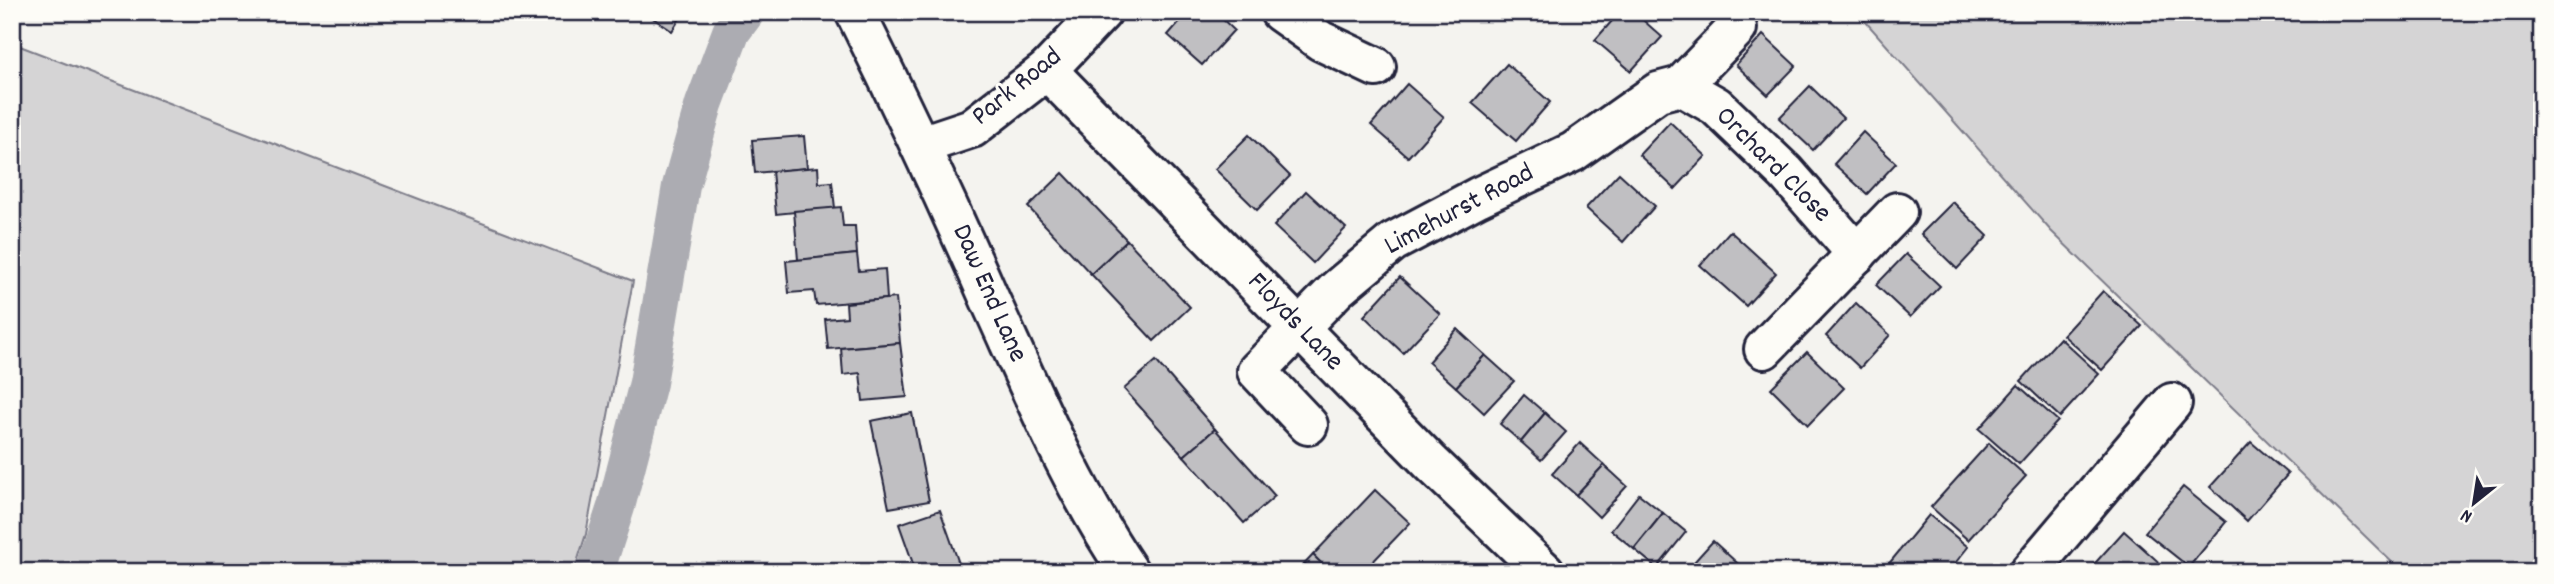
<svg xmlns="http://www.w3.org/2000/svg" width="2554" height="584" font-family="Dekko,sans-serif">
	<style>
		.green { fill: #d5d4d5; stroke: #7c7b88; stroke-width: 2 }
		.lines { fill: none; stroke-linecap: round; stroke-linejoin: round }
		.canal { stroke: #acacb2; stroke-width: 38 }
		.building { fill: #c0bfc2; stroke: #22223b; stroke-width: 2 }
		.minor-casing { stroke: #22223b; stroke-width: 44 }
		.major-casing { stroke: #22223b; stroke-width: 44 }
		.minor { stroke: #fdfcf7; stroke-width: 38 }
		.major { stroke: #fdfcf7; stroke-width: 38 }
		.labels { text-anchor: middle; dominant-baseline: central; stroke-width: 6; stroke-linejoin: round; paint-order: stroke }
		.street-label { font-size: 28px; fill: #22223b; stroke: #fdfcf7 }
	</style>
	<rect width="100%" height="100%" fill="#f4f3ef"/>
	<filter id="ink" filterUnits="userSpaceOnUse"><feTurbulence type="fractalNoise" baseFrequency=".0143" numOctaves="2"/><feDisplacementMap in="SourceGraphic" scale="14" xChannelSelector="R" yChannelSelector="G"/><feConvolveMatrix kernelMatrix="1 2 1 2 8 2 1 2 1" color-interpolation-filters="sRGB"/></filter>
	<g filter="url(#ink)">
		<g class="green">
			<path d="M 1857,12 L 2542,12 L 2542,572 L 2402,572 L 2051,231 Z"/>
			<path d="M 12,43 L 633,281 L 586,534 L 574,572 L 12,572 Z"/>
		</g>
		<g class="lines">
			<path class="canal" d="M 595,572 L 616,507 L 648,383 L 681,186 L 704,104 L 731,32 L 746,12"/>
		</g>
		<g class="building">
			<path d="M 644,12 L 684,12 L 672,31 Z"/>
			<path d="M 1188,12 L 1215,12 L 1234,30 L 1202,65 L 1168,35 Z"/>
			<path d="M 1620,12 L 1634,12 L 1662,37 L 1631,71 L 1595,40 Z"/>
			<path d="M 1763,35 L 1796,66 L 1768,95 L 1736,65 Z"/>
			<path d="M 1507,64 L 1550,102 L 1516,141 L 1472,103 Z"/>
			<path d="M 1407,84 L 1444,117 L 1408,157 L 1371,125 Z"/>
			<path d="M 1810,86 L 1843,118 L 1813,150 L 1779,118 Z"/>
			<path d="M 1670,122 L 1706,156 L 1675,189 L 1639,155 Z"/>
			<path d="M 1863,132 L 1896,163 L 1867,194 L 1834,164 Z"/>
			<path d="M 1249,135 L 1290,176 L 1257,210 L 1215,169 Z"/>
			<path d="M 804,136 L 807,168 L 755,173 L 752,140 Z"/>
			<path d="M 818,167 L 819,183 L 832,182 L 835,208 L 776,214 L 772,171 Z"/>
			<path d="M 1063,173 L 1127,240 L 1091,274 L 1028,207 Z"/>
			<path d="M 1619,173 L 1655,206 L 1623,242 L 1586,208 Z"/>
			<path d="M 1306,191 L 1346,228 L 1313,263 L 1274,226 Z"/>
			<path d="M 1953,202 L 1988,236 L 1957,269 L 1921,234 Z"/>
			<path d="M 841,207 L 843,226 L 855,226 L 857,254 L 798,260 L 794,211 Z"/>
			<path d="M 1730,231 L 1776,273 L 1746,306 L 1700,265 Z"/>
			<path d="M 1127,240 L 1190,307 L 1154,341 L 1091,274 Z"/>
			<path d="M 857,254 L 859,271 L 885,269 L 887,299 L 816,305 L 814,291 L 789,293 L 786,261 Z"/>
			<path d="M 1906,254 L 1940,286 L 1910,317 L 1876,285 Z"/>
			<path d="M 1400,277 L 1440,314 L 1403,353 L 1364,316 Z"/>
			<path d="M 2103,291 L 2142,326 L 2102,370 L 2063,335 Z"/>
			<path d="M 896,298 L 900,343 L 828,349 L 825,319 L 847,317 L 846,303 Z"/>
			<path d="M 1856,303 L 1890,335 L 1860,368 L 1826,336 Z"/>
			<path d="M 1457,329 L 1485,355 L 1456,387 L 1428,362 Z"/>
			<path d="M 2060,338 L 2099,374 L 2060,417 L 2021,381 Z"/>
			<path d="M 900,343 L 907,397 L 863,401 L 860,373 L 843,375 L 841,348 Z"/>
			<path d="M 1807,352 L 1844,388 L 1808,425 L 1771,388 Z"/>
			<path d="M 1485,355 L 1514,381 L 1484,413 L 1456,387 Z"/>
			<path d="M 1156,361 L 1215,429 L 1184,456 L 1124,389 Z"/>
			<path d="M 2018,385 L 2058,421 L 2019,464 L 1979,429 Z"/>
			<path d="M 1524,395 L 1545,413 L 1521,442 L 1500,424 Z"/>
			<path d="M 912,413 L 929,501 L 889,508 L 871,421 Z"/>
			<path d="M 1545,413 L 1566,432 L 1541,460 L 1521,442 Z"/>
			<path d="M 1215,429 L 1275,496 L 1244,523 L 1184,456 Z"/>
			<path d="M 2251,442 L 2288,474 L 2247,521 L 2210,487 Z"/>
			<path d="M 1580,443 L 1604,465 L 1576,495 L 1552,474 Z"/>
			<path d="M 1989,443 L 2026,476 L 1968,540 L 1931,507 Z"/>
			<path d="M 1604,465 L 1627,486 L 1599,517 L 1576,495 Z"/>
			<path d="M 2183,487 L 2226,522 L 2189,567 L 2145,532 Z"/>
			<path d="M 1375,490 L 1410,523 L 1363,572 L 1330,572 L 1313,555 Z"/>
			<path d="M 1639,494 L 1663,513 L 1634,549 L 1611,530 Z"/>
			<path d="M 940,510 L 962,572 L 916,572 L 899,524 Z"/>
			<path d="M 1663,513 L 1686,532 L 1657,568 L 1634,549 Z"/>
			<path d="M 1929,515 L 1968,547 L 1948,572 L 1882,572 Z"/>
			<path d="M 2124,531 L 2163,566 L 2158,572 L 2087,572 Z"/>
			<path d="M 1713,541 L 1747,572 L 1685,572 Z"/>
			<path d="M 1313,555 L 1330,572 L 1297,572 Z"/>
		</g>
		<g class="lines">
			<g class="minor-casing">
				<g id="minor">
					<path d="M 1280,12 L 1321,41 L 1376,67"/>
					<path d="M 1047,70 L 1431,463 L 1545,572"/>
					<path d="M 1681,86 L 1716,106 L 1786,173 L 1857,254"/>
					<path d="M 921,145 L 972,128 L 1047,70 L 1102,12"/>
					<path d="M 1764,349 L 1897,212"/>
					<path d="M 1308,425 L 1257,371 L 1337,289 L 1393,242 L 1478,197 L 1573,152 L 1658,92 L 1681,86 L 1737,28"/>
					<path d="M 2029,572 L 2172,403"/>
				</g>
			</g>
			<g class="major-casing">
				<path id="major" d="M 855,12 C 903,108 948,204 991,302 C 1033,394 1072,488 1129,572"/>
			</g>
			<use href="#minor" class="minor"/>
			<use href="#major" class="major"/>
		</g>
	</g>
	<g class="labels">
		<g class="street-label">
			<text transform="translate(1018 88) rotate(-39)">Park Road</text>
			<text transform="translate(1772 166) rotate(45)">Orchard Close</text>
			<text transform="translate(1460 211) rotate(-28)">Limehurst Road</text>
			<text transform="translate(988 294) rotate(66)">Daw End Lane</text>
			<text transform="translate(1294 323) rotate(46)">Floyds Lane</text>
		</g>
	</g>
	<rect width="2554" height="584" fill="none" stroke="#fdfcf7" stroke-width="42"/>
	<rect x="21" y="21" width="2512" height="542" fill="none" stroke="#22223b" stroke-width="2.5" filter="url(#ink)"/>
	<g transform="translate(2474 503) rotate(210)" stroke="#fdfcf7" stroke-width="5" paint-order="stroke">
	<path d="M0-5L12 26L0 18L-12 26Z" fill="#22223b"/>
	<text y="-10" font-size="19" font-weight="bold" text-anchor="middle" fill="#22223b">N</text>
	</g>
</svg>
